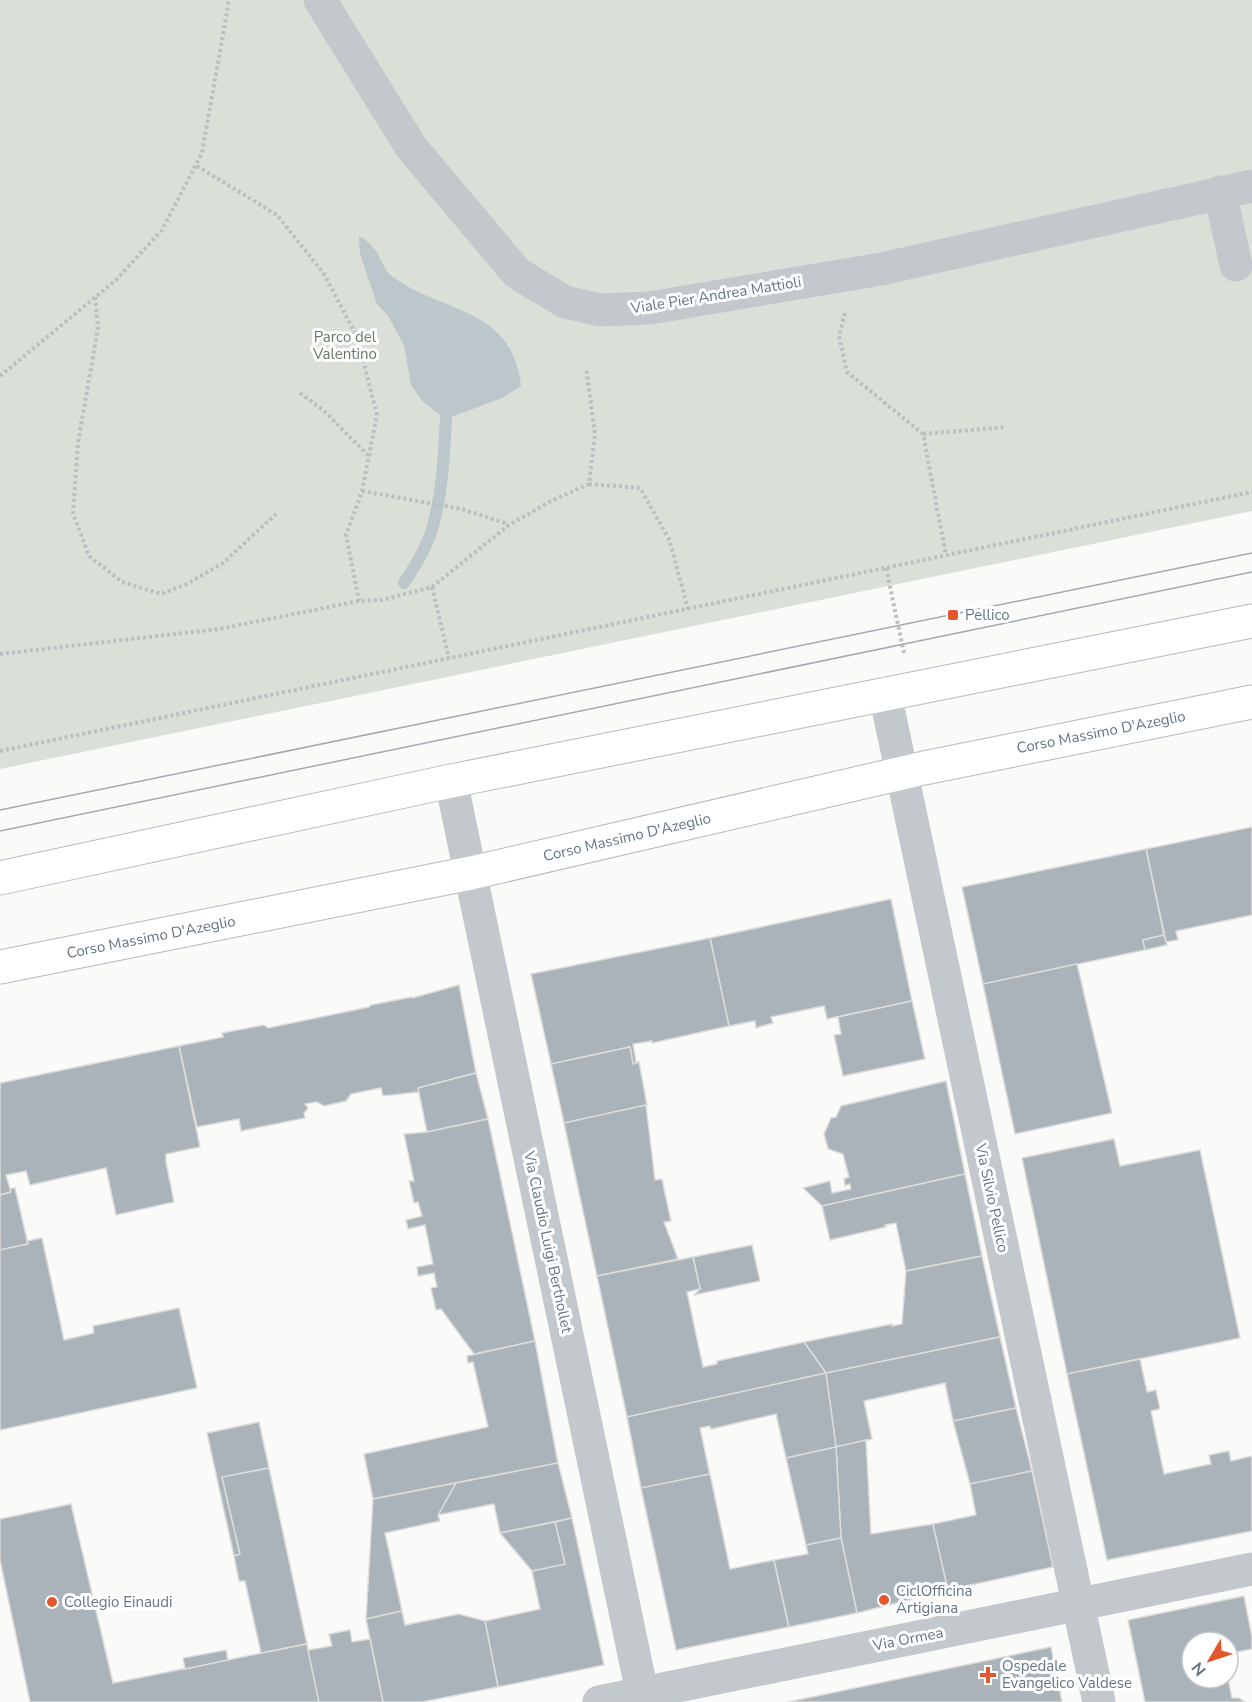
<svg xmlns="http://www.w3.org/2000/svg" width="1252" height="1702" font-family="'Nunito Sans',sans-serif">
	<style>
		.green { fill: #dadfd7 }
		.water { fill: #bbc7cb }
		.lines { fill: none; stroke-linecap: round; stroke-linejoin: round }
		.stream { stroke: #bbc7cb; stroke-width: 12 }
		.building { fill: #aab3b9; stroke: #dcdcda; stroke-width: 1.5 }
		.primary-casing { stroke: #b5babe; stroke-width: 35 }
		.path { stroke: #bbbfc2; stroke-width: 4; stroke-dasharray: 3 3; stroke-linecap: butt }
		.street { stroke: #c3c8cc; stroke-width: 33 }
		.primary { stroke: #fff; stroke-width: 33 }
		.tram { stroke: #a2aab0; stroke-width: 1.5 }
		.poi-dot { fill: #e4572e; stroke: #fff; stroke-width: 2 }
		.labels { text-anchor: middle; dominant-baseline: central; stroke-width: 6; stroke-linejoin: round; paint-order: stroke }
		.street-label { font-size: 15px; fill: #657683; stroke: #fff }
		.park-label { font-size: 15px; fill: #687a64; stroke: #fff }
		.poi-label { font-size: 15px; fill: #657683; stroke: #fff; text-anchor: start }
	</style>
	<rect width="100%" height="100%" fill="#fafaf8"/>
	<path class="green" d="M 0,0 L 1252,0 L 1252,511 L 0,769 Z"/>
	<path class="water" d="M 359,236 C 382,248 379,267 393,277 C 443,314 512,306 521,386 L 502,398 L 446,419 L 423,402 L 411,385 L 404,345 L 388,316 L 377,304 L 360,254 Z"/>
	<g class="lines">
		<path class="stream" d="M 404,583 C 415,566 426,549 432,529 C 444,489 444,445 447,404"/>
	</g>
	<g class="building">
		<path d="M 1252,827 L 1252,915 L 1176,931 L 1178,940 L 1166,942 L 1146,849 Z"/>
		<path d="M 1146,849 L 1164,935 L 1143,940 L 1145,950 L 983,984 L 962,887 Z"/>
		<path d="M 891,899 L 912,1001 L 827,1019 L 824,1006 L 771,1017 L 773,1023 L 756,1028 L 755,1021 L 729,1026 L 710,938 Z"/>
		<path d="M 1164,935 L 1167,945 L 1145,950 L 1143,940 Z"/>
		<path d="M 710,938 L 729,1026 L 652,1043 L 652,1041 L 633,1044 L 636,1062 L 639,1062 L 633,1064 L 630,1047 L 551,1064 L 531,974 Z"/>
		<path d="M 1077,964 L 1112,1113 L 1015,1134 L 983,984 Z"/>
		<path d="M 459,985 L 476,1073 L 418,1088 L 419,1092 L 383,1096 L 381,1088 L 351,1094 L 346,1101 L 324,1106 L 317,1102 L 305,1104 L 308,1108 L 304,1113 L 305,1118 L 241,1131 L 239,1119 L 197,1127 L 179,1046 L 223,1037 L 222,1033 L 264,1025 L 268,1028 L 369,1007 L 371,1005 L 412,997 L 412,998 Z"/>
		<path d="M 912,1001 L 925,1059 L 843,1076 L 834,1035 L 841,1034 L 838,1017 Z"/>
		<path d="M 179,1046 L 200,1147 L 166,1154 L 166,1162 L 174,1202 L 116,1215 L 106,1168 L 30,1185 L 26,1171 L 6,1175 L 11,1192 L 0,1195 L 0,1083 Z"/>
		<path d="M 630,1047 L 633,1064 L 639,1062 L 647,1105 L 564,1123 L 551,1064 Z"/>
		<path d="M 476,1073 L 488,1119 L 427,1132 L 418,1088 Z"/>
		<path d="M 946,1081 L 965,1174 L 822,1206 L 803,1188 L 830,1181 L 832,1193 L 851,1189 L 850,1184 L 845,1186 L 844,1179 L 849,1177 L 843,1154 L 828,1149 L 824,1134 L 831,1118 L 836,1117 L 841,1106 Z"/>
		<path d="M 646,1105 L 655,1180 L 662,1179 L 671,1221 L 664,1222 L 678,1259 L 597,1276 L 564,1123 Z"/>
		<path d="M 488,1119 L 535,1341 L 474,1354 L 441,1309 L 436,1310 L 431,1288 L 437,1287 L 434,1273 L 418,1276 L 417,1267 L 433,1264 L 425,1225 L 408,1229 L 406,1220 L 422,1216 L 418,1202 L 414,1203 L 409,1181 L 414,1181 L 404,1134 L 427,1132 Z"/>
		<path d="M 1114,1139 L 1120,1166 L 1200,1150 L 1240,1338 L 1067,1374 L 1022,1158 Z"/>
		<path d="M 965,1174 L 982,1256 L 906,1271 L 896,1223 L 885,1225 L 886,1227 L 830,1240 L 822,1206 Z"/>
		<path d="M 15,1188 L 28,1244 L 0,1250 L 0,1195 L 11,1192 L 10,1189 Z"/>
		<path d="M 42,1238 L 64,1340 L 94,1333 L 93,1326 L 179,1308 L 197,1388 L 0,1430 L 0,1250 L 28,1244 L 27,1241 Z"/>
		<path d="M 752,1245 L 760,1281 L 694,1295 L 700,1289 L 693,1257 Z"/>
		<path d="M 982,1256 L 1000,1337 L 826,1373 L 804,1342 L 892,1324 L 892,1326 L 902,1324 L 906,1271 Z"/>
		<path d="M 693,1257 L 700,1289 L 687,1292 L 703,1367 L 717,1364 L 717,1361 L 804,1342 L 826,1373 L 627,1417 L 597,1276 Z"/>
		<path d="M 1000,1337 L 1016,1408 L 953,1421 L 945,1383 L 864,1401 L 872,1439 L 836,1447 L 826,1373 Z"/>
		<path d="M 535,1341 L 558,1463 L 373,1499 L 364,1454 L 488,1427 L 473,1362 L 468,1363 L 467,1356 Z"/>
		<path d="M 1140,1359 L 1147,1392 L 1156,1390 L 1160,1409 L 1151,1411 L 1164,1474 L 1211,1464 L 1209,1455 L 1229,1451 L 1231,1461 L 1252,1456 L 1252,1531 L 1107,1560 L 1067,1374 Z"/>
		<path d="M 826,1373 L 836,1447 L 786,1458 L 776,1414 L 711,1429 L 710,1426 L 700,1428 L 710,1475 L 641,1488 L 627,1417 Z"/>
		<path d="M 1016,1408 L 1032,1471 L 970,1484 L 953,1421 Z"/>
		<path d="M 259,1422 L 269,1468 L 222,1477 L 240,1554 L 234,1556 L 207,1433 Z"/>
		<path d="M 866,1440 L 871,1534 L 933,1524 L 948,1590 L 857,1613 L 841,1538 L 836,1447 Z"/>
		<path d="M 836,1447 L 841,1538 L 806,1545 L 786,1458 Z"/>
		<path d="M 558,1463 L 572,1518 L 500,1533 L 494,1504 L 438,1515 L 456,1483 Z"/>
		<path d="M 269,1468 L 307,1644 L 261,1653 L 245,1581 L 239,1581 L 234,1556 L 240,1554 L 222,1477 Z"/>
		<path d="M 1032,1471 L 1053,1567 L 948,1590 L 933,1524 L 976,1515 L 970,1484 Z"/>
		<path d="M 710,1474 L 730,1569 L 774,1560 L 789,1627 L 676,1650 L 641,1488 Z"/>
		<path d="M 456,1483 L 438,1515 L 440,1521 L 385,1533 L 402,1611 L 366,1619 L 373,1499 Z"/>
		<path d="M 71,1504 L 113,1683 L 307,1644 L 319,1702 L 30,1702 L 0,1560 L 0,1519 Z"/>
		<path d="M 572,1518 L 604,1665 L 498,1687 L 485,1621 L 540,1609 L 532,1571 L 565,1564 L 555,1522 Z"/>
		<path d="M 555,1522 L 565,1564 L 532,1571 L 500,1533 Z"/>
		<path d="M 841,1538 L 857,1613 L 789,1627 L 774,1560 L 808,1554 L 806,1545 Z"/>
		<path d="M 1244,1596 L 1252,1637 L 1252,1649 L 1228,1654 L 1228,1642 L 1192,1642 L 1192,1678 L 1228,1678 L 1232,1698 L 1239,1698 L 1245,1702 L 1145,1702 L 1128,1620 Z"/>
		<path d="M 402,1611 L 405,1625 L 459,1614 L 485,1621 L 498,1687 L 422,1702 L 383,1702 L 366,1619 Z"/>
		<path d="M 350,1630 L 352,1642 L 370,1639 L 383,1702 L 319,1702 L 308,1650 L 332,1646 L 329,1634 Z"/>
		<path d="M 1051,1647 L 1062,1702 L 788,1702 Z"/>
		<path d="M 226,1650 L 228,1660 L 185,1669 L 183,1658 Z"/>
	</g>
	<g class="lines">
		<g class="primary-casing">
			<g id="primary">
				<path d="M 0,878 L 451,781 L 1252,621"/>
				<path d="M 0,967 L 471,873 L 924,768 L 1252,702"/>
			</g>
		</g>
		<g class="path">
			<path d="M 197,166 L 277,215 L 324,274 L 357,337 L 377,415 L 362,491 L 346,535 L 359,601"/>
			<path d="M 95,297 L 98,328 L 78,443 L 73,513 L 89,556 L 122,582 L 161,594 L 187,584 L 223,563 L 276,514"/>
			<path d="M 845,313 L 839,336 L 847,372 L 923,434 L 946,555"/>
			<path d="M 0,376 L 116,280 L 162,230 L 202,153 L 229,0"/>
			<path d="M 300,393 L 324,411 L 368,455"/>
			<path d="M 923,434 L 1007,427"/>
			<path d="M 589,484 L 640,488 L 669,539 L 688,609"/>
			<path d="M 362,491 L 462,509 L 508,524"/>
			<path d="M 886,568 L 904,653"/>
			<path d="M 432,587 L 449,658"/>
			<path d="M 0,654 L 219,629 L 359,601 L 382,600 L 432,587 L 509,525 L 551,501 L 589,484 L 595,434 L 586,368"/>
			<path d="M 0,751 L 1252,492"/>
		</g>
		<g class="street">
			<path d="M 320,0 L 411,147 L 517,273 L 565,302 L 600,310 L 650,308 L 881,269 L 1252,186"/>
			<path d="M 1220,192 L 1236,265"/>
			<path d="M 885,694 L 1099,1702"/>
			<path d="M 451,781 L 644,1702"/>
			<path d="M 599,1702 L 1252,1569"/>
		</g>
		<use href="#primary" class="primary"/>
		<g class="tram">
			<path d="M 0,810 L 1252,553"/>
			<path d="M 0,831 L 1252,572"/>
		</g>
	</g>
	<g class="poi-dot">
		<rect x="947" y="609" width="12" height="12" rx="3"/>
		<circle cx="884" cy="1600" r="6"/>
		<circle cx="52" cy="1602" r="6"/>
		<path d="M985 1666h6v6h6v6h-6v6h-6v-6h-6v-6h6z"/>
	</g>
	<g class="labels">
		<g class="street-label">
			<text transform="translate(716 295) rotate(-9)">Viale Pier Andrea Mattioli</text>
			<text transform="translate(1101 732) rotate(-11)">Corso Massimo D'Azeglio</text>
			<text transform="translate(627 837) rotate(-13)">Corso Massimo D'Azeglio</text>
			<text transform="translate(151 937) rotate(-11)">Corso Massimo D'Azeglio</text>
			<text transform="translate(992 1198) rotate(78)">Via Silvio Pellico</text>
			<text transform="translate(548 1242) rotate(78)">Via Claudio Luigi Berthollet</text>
			<text transform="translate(908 1639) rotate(-11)">Via Ormea</text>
		</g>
		<g class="park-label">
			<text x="345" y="337">Parco del<tspan x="345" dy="17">Valentino</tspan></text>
		</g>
		<g class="poi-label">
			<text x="965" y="615">Pellico</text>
			<text x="896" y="1591">CiclOfficina<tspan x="896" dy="17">Artigiana</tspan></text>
			<text x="64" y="1602">Collegio Einaudi</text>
			<text x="1002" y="1666">Ospedale<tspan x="1002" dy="17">Evangelico Valdese</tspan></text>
		</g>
	</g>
	<g transform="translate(1210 1660) rotate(231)"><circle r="28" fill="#ffffff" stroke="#c1c8cd" stroke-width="1.5"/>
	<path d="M0-4.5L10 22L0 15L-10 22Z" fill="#e4572e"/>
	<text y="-9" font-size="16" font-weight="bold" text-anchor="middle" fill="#657683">N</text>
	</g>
</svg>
